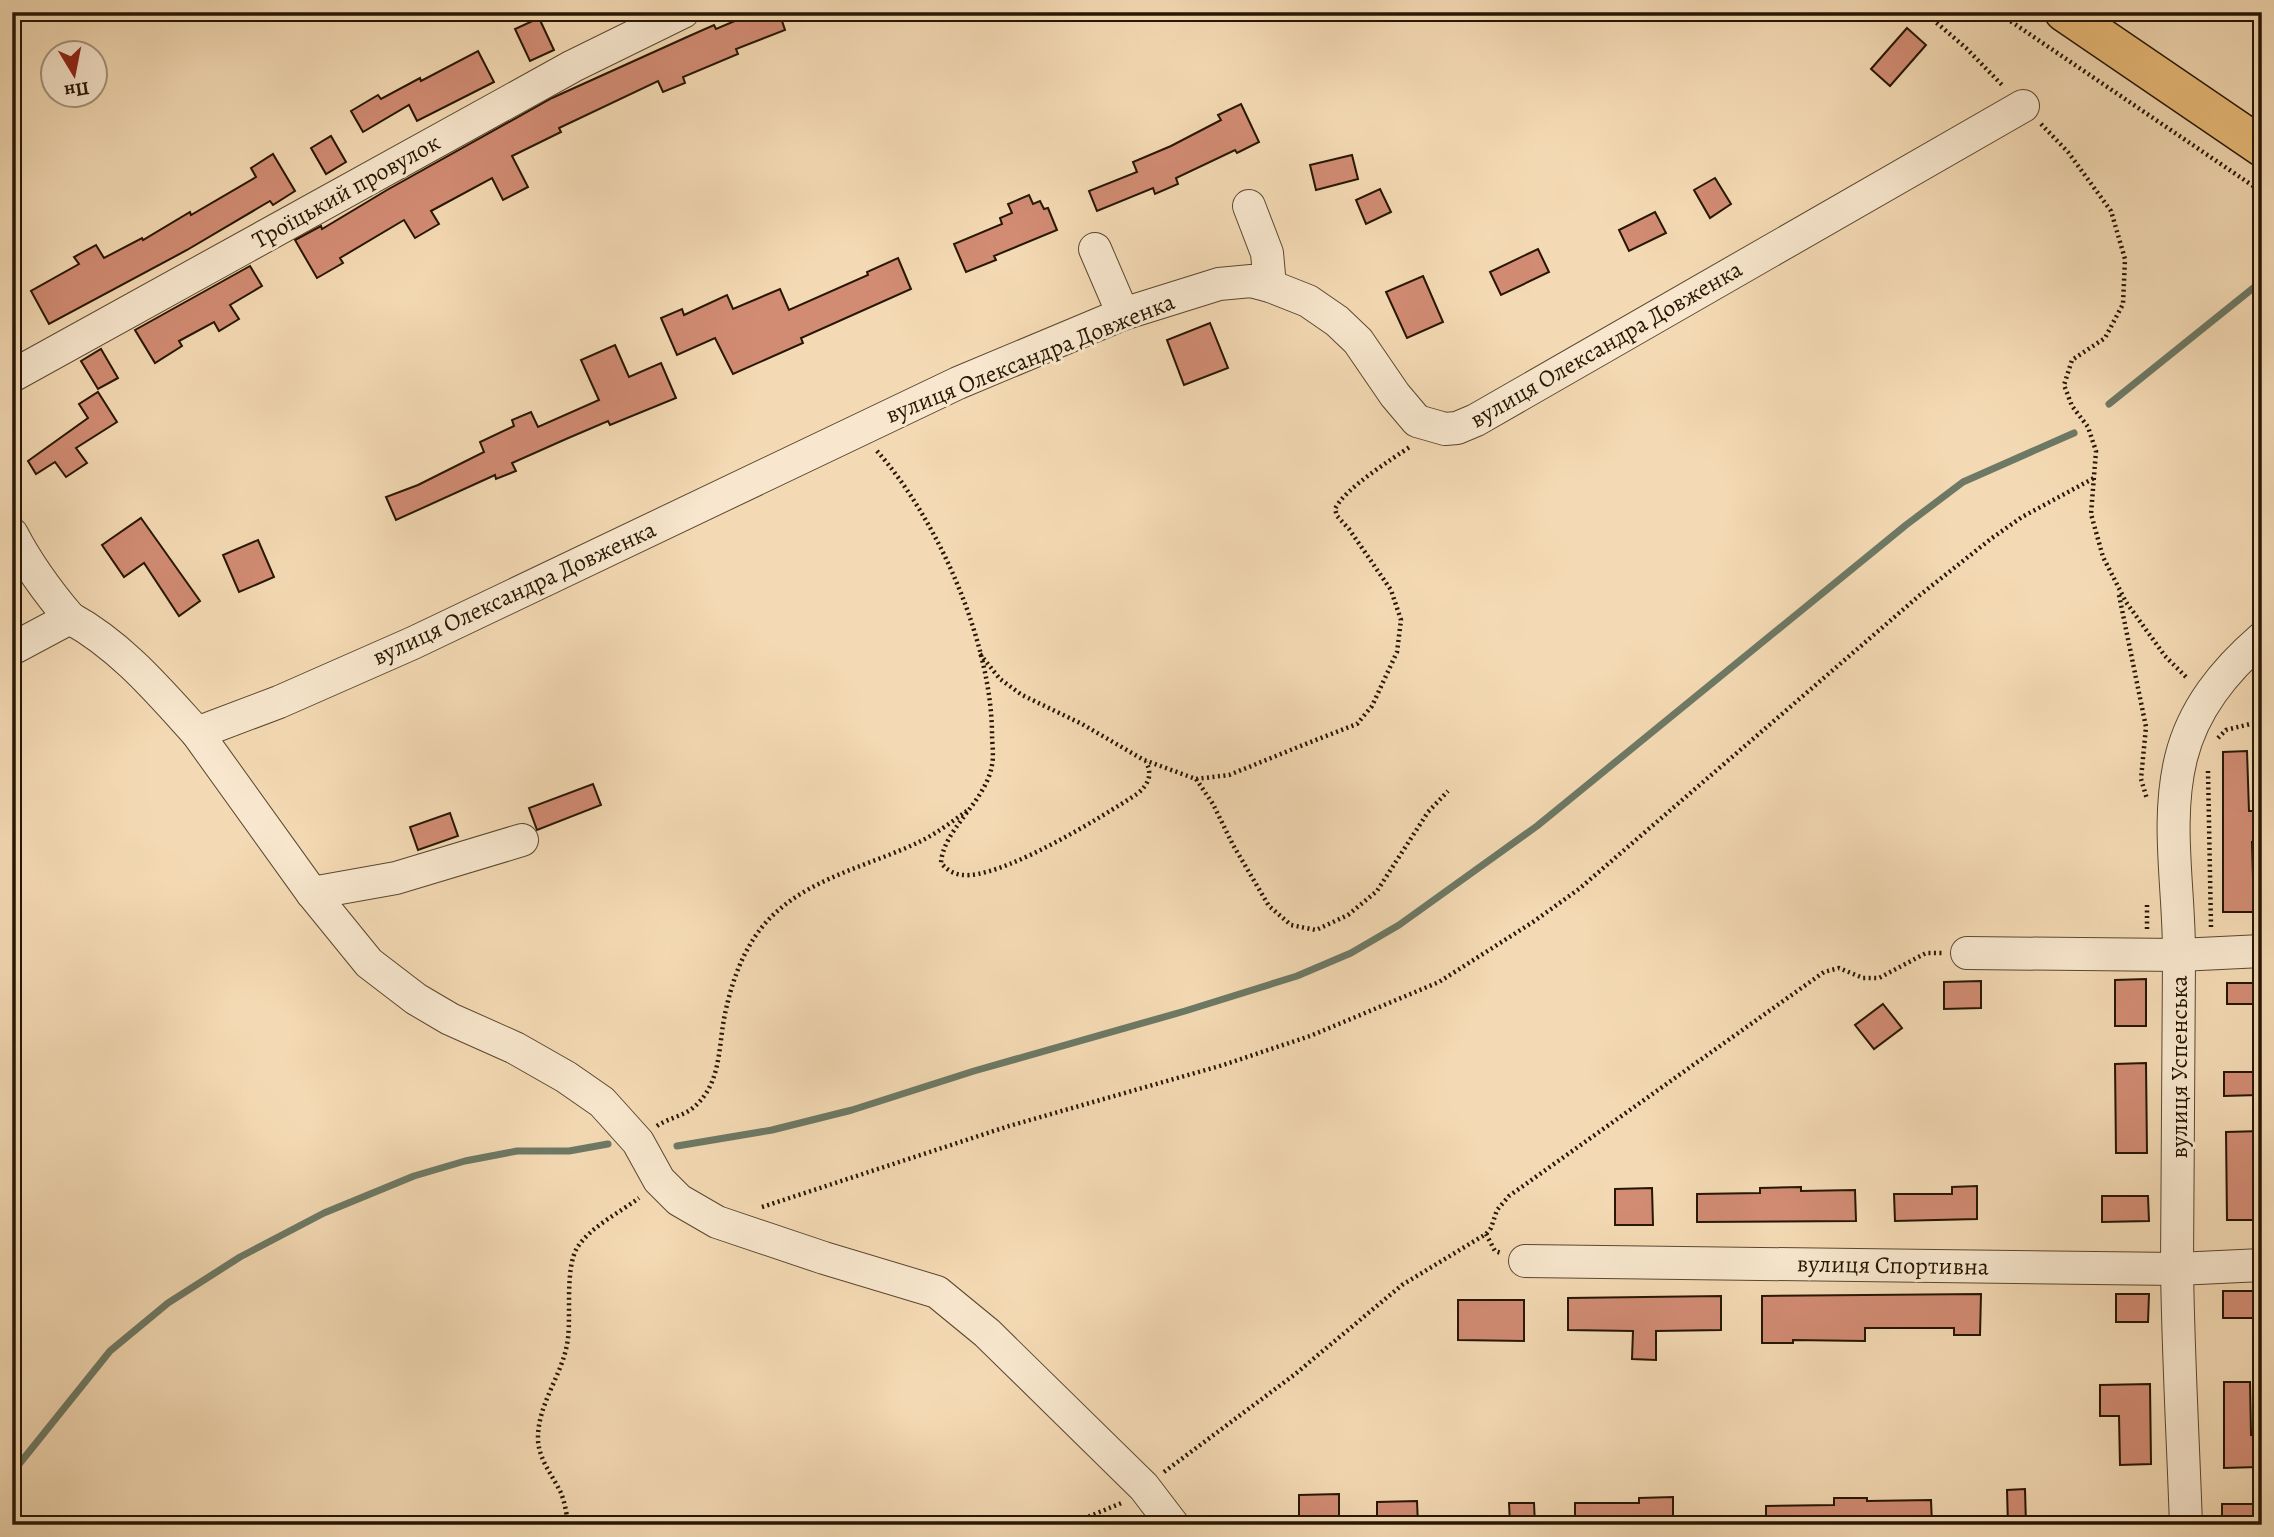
<svg xmlns="http://www.w3.org/2000/svg" width="2274" height="1537" font-family="Alegreya,serif">
	<style>
		.lines { fill: none; stroke-linecap: round; stroke-linejoin: round }
		.stream { stroke: #6d7965; stroke-width: 7 }
		.building { fill: #d28c74; stroke: #261603; stroke-width: 2 }
		.minor-casing { stroke: #5a472f; stroke-width: 34 }
		.highway-casing { stroke: #261603; stroke-width: 41 }
		.path { stroke: #261603; stroke-width: 4.5; stroke-dasharray: 2 3.5; stroke-linecap: butt }
		.minor { stroke: #f8e7ce; stroke-width: 32 }
		.highway { stroke: #eabd7a; stroke-width: 38 }
		.labels { text-anchor: middle; dominant-baseline: central; stroke-width: 6; stroke-linejoin: round; paint-order: stroke }
		.street-label { font-size: 24px; fill: #261603; stroke: #f8e7ce }
	</style>
	<rect width="100%" height="100%" fill="#f4dab4"/>
	<filter id="stains"><feTurbulence type="fractalNoise" baseFrequency=".00286" numOctaves="4"/><feColorMatrix values="0 0 0 0 .2 0 0 0 0 .09 0 0 0 0 .02 0 0 0 .5 -.17"/></filter>
	<radialGradient id="worn" r=".72"><stop offset=".6" stop-color="#630" stop-opacity="0"/><stop offset="1" stop-color="#630" stop-opacity=".3"/></radialGradient>
	<g class="lines">
		<g class="stream">
			<path d="M 2109,404 L 2262,281"/>
			<path d="M 677,1146 L 772,1130 L 852,1110 L 974,1071 L 1185,1011 L 1297,976 L 1351,953 L 1399,925 L 1537,826 L 1906,525 L 1963,482 L 2074,433"/>
			<path d="M 12,1473 L 110,1351 L 168,1303 L 240,1257 L 324,1213 L 414,1176 L 465,1161 L 517,1151 L 569,1151 L 608,1144"/>
		</g>
	</g>
	<g class="building">
		<path d="M 756,12 L 779,12 L 785,30 L 736,49 L 738,54 L 683,77 L 685,83 L 663,92 L 658,81 L 559,128 L 561,132 L 512,156 L 528,187 L 503,200 L 492,178 L 431,211 L 439,224 L 415,238 L 404,220 L 340,258 L 343,263 L 317,278 L 295,240 L 321,226 L 322,229 L 387,190 L 552,98 L 687,37 L 714,25 L 716,29 Z"/>
		<path d="M 539,18 L 554,50 L 530,61 L 515,29 Z"/>
		<path d="M 1907,28 L 1926,45 L 1890,86 L 1871,69 Z"/>
		<path d="M 478,51 L 494,82 L 417,121 L 409,105 L 363,132 L 351,111 L 378,95 L 381,99 L 420,78 L 421,81 Z"/>
		<path d="M 1241,104 L 1259,142 L 1237,153 L 1235,150 L 1176,178 L 1178,184 L 1155,194 L 1153,188 L 1097,211 L 1089,191 L 1137,172 L 1133,162 L 1171,146 L 1221,120 L 1218,115 Z"/>
		<path d="M 331,136 L 346,162 L 326,174 L 311,148 Z"/>
		<path d="M 273,154 L 295,191 L 273,205 L 270,201 L 187,250 L 49,324 L 31,291 L 79,264 L 74,257 L 96,245 L 104,258 L 142,238 L 143,240 L 190,212 L 191,215 L 256,177 L 251,168 Z"/>
		<path d="M 1352,155 L 1358,179 L 1316,190 L 1310,165 Z"/>
		<path d="M 1715,178 L 1731,204 L 1710,218 L 1694,190 Z"/>
		<path d="M 1380,189 L 1391,212 L 1366,224 L 1356,200 Z"/>
		<path d="M 1029,195 L 1033,204 L 1040,201 L 1044,209 L 1048,208 L 1057,230 L 994,256 L 996,260 L 966,272 L 954,244 L 1002,224 L 1000,218 L 1012,213 L 1008,204 Z"/>
		<path d="M 1655,212 L 1666,233 L 1629,251 L 1619,230 Z"/>
		<path d="M 1538,249 L 1549,272 L 1501,295 L 1490,272 Z"/>
		<path d="M 898,258 L 911,289 L 801,338 L 803,343 L 733,374 L 715,338 L 677,355 L 661,318 L 682,309 L 684,315 L 727,295 L 733,309 L 780,289 L 789,310 L 868,275 L 867,272 Z"/>
		<path d="M 250,266 L 262,286 L 230,305 L 239,319 L 219,331 L 214,322 L 179,341 L 182,346 L 155,363 L 135,330 Z"/>
		<path d="M 1423,276 L 1443,322 L 1407,338 L 1386,292 Z"/>
		<path d="M 1210,323 L 1228,368 L 1184,385 L 1167,340 Z"/>
		<path d="M 615,345 L 629,377 L 661,363 L 676,398 L 610,425 L 608,421 L 566,439 L 512,463 L 516,471 L 496,479 L 495,475 L 396,520 L 386,497 L 418,485 L 484,452 L 480,442 L 514,426 L 512,420 L 531,412 L 538,427 L 599,400 L 581,360 Z"/>
		<path d="M 101,349 L 118,378 L 98,389 L 81,361 Z"/>
		<path d="M 98,392 L 117,422 L 76,448 L 87,463 L 66,477 L 55,462 L 36,474 L 28,461 L 88,418 L 79,404 Z"/>
		<path d="M 141,518 L 200,601 L 179,616 L 144,563 L 124,577 L 102,545 Z"/>
		<path d="M 258,540 L 274,577 L 239,592 L 223,555 Z"/>
		<path d="M 2247,751 L 2249,811 L 2262,811 L 2262,842 L 2252,842 L 2254,912 L 2223,912 L 2223,752 Z"/>
		<path d="M 593,784 L 601,805 L 537,830 L 529,808 Z"/>
		<path d="M 450,813 L 458,836 L 418,850 L 410,827 Z"/>
		<path d="M 2146,979 L 2146,1026 L 2115,1026 L 2115,980 Z"/>
		<path d="M 1981,981 L 1981,1008 L 1944,1009 L 1944,982 Z"/>
		<rect x="2227" y="983" width="35" height="21"/>
		<path d="M 1883,1004 L 1902,1028 L 1874,1049 L 1855,1025 Z"/>
		<path d="M 2146,1063 L 2147,1153 L 2116,1153 L 2115,1064 Z"/>
		<path d="M 2224,1072 L 2258,1072 L 2258,1095 L 2224,1096 Z"/>
		<path d="M 2262,1131 L 2262,1220 L 2227,1220 L 2226,1132 Z"/>
		<path d="M 1977,1186 L 1977,1219 L 1895,1221 L 1894,1194 L 1952,1194 L 1952,1187 Z"/>
		<path d="M 1801,1187 L 1801,1191 L 1855,1190 L 1856,1221 L 1697,1222 L 1697,1194 L 1760,1193 L 1760,1188 Z"/>
		<path d="M 1652,1188 L 1653,1225 L 1615,1225 L 1615,1189 Z"/>
		<path d="M 2102,1196 L 2148,1196 L 2149,1221 L 2102,1222 Z"/>
		<rect x="2223" y="1291" width="39" height="27"/>
		<path d="M 1981,1294 L 1980,1335 L 1954,1335 L 1954,1328 L 1865,1328 L 1865,1341 L 1793,1340 L 1793,1343 L 1762,1343 L 1762,1296 Z"/>
		<path d="M 2116,1294 L 2149,1294 L 2148,1322 L 2116,1322 Z"/>
		<path d="M 1721,1296 L 1721,1330 L 1656,1331 L 1656,1360 L 1632,1359 L 1633,1331 L 1568,1330 L 1568,1298 Z"/>
		<path d="M 1458,1300 L 1524,1300 L 1524,1341 L 1458,1340 Z"/>
		<path d="M 2224,1382 L 2250,1382 L 2251,1435 L 2256,1435 L 2257,1467 L 2224,1468 Z"/>
		<path d="M 2150,1384 L 2151,1464 L 2120,1465 L 2119,1416 L 2100,1416 L 2100,1385 Z"/>
		<path d="M 2025,1489 L 2026,1525 L 2008,1525 L 2007,1490 Z"/>
		<path d="M 1339,1494 L 1339,1525 L 1299,1525 L 1299,1495 Z"/>
		<path d="M 1673,1497 L 1673,1525 L 1575,1525 L 1575,1503 L 1639,1503 L 1639,1498 Z"/>
		<path d="M 1834,1498 L 1867,1498 L 1867,1501 L 1931,1500 L 1932,1525 L 1899,1525 L 1899,1522 L 1857,1522 L 1857,1525 L 1766,1525 L 1766,1506 L 1834,1505 Z"/>
		<path d="M 1417,1501 L 1418,1525 L 1377,1525 L 1377,1502 Z"/>
		<path d="M 1509,1503 L 1534,1503 L 1535,1525 L 1510,1525 Z"/>
		<path d="M 2222,1504 L 2254,1504 L 2255,1525 L 2222,1525 Z"/>
	</g>
	<g class="lines">
		<g class="minor-casing">
			<g id="minor">
				<path d="M 1249,206 L 1267,253 L 1270,286"/>
				<path d="M 1095,249 L 1123,314"/>
				<path d="M 12,376 L 573,66 L 683,12"/>
				<path d="M 12,534 C 28,565 47,591 70,618"/>
				<path d="M 12,649 L 70,618 C 121,646 158,690 197,733 L 279,702 L 413,643 L 958,383 L 1123,314 L 1219,284 L 1251,281 L 1270,286 L 1308,301 L 1337,321 L 1358,341 L 1395,395 L 1417,421 L 1445,429 L 1457,428 L 1476,420 L 2023,106"/>
				<path d="M 197,733 L 312,893 L 369,963 L 416,999 L 450,1019 L 515,1048 L 566,1077 L 602,1102 L 638,1142 L 659,1180 L 679,1200 L 717,1222 L 824,1258 L 937,1292 L 987,1333 L 1144,1487 L 1173,1525"/>
				<path d="M 312,893 L 396,878 L 522,840"/>
				<path d="M 1967,953 L 2179,955 L 2262,951"/>
				<path d="M 1525,1261 L 2177,1269 L 2262,1265"/>
				<path d="M 2186,1525 C 2183,1439 2178,1352 2177,1266 C 2177,1163 2179,1061 2179,959 C 2180,893 2165,823 2181,758 C 2193,709 2224,671 2262,638"/>
			</g>
		</g>
		<g class="highway-casing">
			<path id="highway" d="M 2064,12 L 2262,147"/>
		</g>
		<g class="path">
			<path d="M 1924,12 L 1966,48 L 2003,86"/>
			<path d="M 1997,12 L 2262,192"/>
			<path d="M 2127,16 L 2144,19 L 2192,12"/>
			<path d="M 2041,124 L 2068,152 L 2111,211 L 2125,259 L 2123,304 L 2105,338 L 2072,360 L 2064,385 L 2072,406 L 2088,427 L 2096,451 L 2091,514 L 2103,557 L 2126,602 L 2165,656 L 2188,679"/>
			<path d="M 877,451 C 938,520 991,641 992,733 C 992,743 994,755 992,765 C 986,802 943,829 941,863 C 949,872 957,876 970,875 C 1012,872 1100,818 1137,794 C 1148,785 1153,775 1146,762"/>
			<path d="M 2119,595 L 2146,727 L 2141,779 L 2147,799"/>
			<path d="M 980,654 L 1000,679 L 1022,695 L 1082,724 L 1144,760 L 1196,779 L 1229,775 L 1308,743 L 1357,724 L 1372,706 L 1397,652 L 1401,620 L 1391,590 L 1349,529 L 1337,516 L 1335,509 C 1345,488 1391,460 1411,446"/>
			<path d="M 2218,738 L 2226,730 L 2262,721"/>
			<path d="M 2208,771 L 2211,927"/>
			<path d="M 1196,779 L 1213,804 L 1233,845 L 1269,906 L 1291,925 L 1316,930 L 1348,915 L 1377,891 L 1428,812 L 1448,791"/>
			<path d="M 2147,929 L 2147,903"/>
			<path d="M 657,1126 C 668,1118 684,1116 694,1107 C 722,1083 718,1046 725,1014 C 731,985 741,955 759,931 C 797,880 865,868 919,842 C 936,834 953,821 968,810"/>
			<path d="M 762,1207 L 1009,1126 L 1223,1065 L 1310,1036 L 1439,982 L 1533,922 L 1579,889 L 1920,595 L 1992,538 L 2022,517 L 2094,478"/>
			<path d="M 1486,1234 L 1495,1251 L 1501,1253"/>
			<path d="M 1164,1472 L 1294,1375 L 1402,1285 L 1486,1234 L 1491,1228 L 1497,1210 L 1509,1196 L 1824,972 L 1839,968 L 1863,978 L 1879,978 L 1926,953 L 1943,953"/>
			<path d="M 568,1525 C 567,1515 565,1503 561,1493 C 553,1476 539,1460 538,1440 C 537,1403 564,1374 568,1338 C 571,1313 565,1269 577,1248 C 590,1227 619,1213 639,1198"/>
			<path d="M 1051,1525 L 1090,1516 L 1124,1502"/>
		</g>
		<use href="#minor" class="minor"/>
		<use href="#highway" class="highway"/>
	</g>
	<g class="labels">
		<g class="street-label">
			<text transform="translate(346 191) rotate(-29)">Троїцький провулок</text>
			<text transform="translate(1606 344) rotate(-30)">вулиця Олександра Довженка</text>
			<text transform="translate(1030 358) rotate(-22)">вулиця Олександра Довженка</text>
			<text transform="translate(514 593) rotate(-25)">вулиця Олександра Довженка</text>
			<text transform="translate(2179 1067) rotate(-90)">вулиця Успенська</text>
			<text transform="translate(1893 1265) rotate(1)">вулиця Спортивна</text>
		</g>
	</g>
	<rect width="2274" height="1537" fill="none" stroke="#f4dab4" stroke-width="42"/>
	<rect x="14" y="14" width="2246" height="1509" fill="none" stroke="#261603" stroke-width="3.5"/>
	<rect x="21" y="21" width="2232" height="1495" fill="none" stroke="#261603" stroke-width="2"/>
	<g transform="translate(74 74) rotate(170)"><circle r="33" fill="#f8e7ce" stroke="#a4937d" stroke-width="2"/>
	<path d="M0-5L12 26L0 18L-12 26Z" fill="#8f2418"/>
	<text y="-10" font-size="19" font-weight="bold" text-anchor="middle" fill="#261603">Пн</text>
	</g>
	<rect width="100%" height="100%" filter="url(#stains)"/>
	<rect width="100%" height="100%" fill="url(#worn)"/>
</svg>
